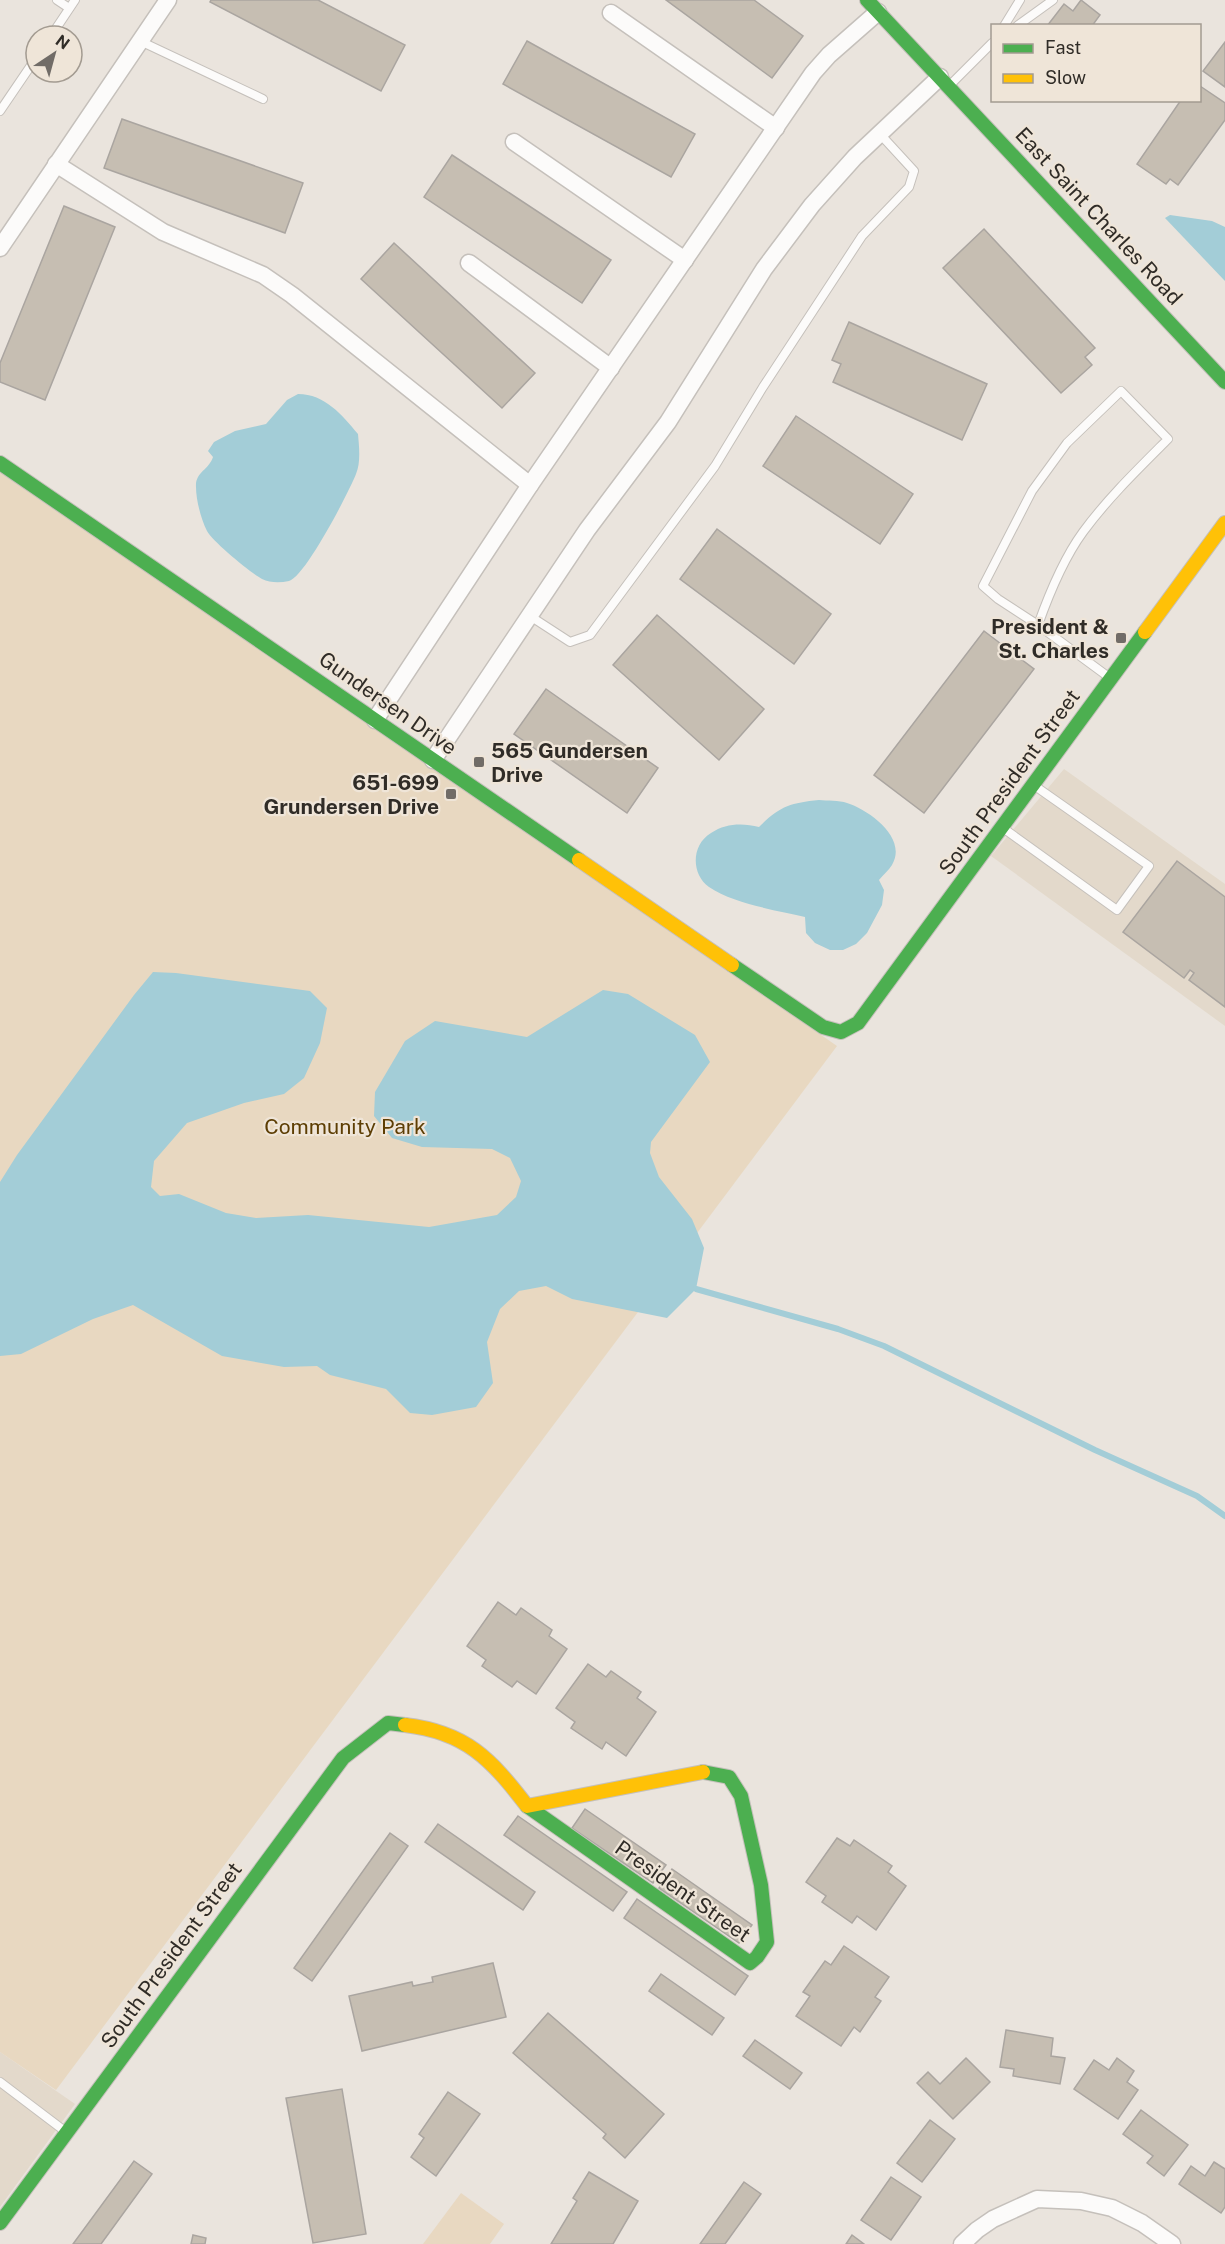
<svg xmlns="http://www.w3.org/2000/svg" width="1225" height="2244" font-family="'Public Sans',sans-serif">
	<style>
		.built { fill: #e3d9cb }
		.green { fill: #e8d8c1 }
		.water { fill: #a3cdd7 }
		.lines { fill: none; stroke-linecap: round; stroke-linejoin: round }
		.stream { stroke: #a3cdd7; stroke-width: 6 }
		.building { fill: #c6beb2; stroke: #aaa5a0; stroke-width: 1.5 }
		.lane-casing { stroke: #c5c0bb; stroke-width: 10 }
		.street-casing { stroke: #c5c0bb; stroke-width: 19 }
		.fast-casing { stroke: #c5c0bb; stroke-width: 16 }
		.slow-casing { stroke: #c5c0bb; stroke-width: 16 }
		.lane { stroke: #fcfbfa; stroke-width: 8 }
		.street { stroke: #fcfbfa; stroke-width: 16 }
		.fast { stroke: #4caf50; stroke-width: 14 }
		.slow { stroke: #ffc107; stroke-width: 14 }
		.poi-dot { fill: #716c67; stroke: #efe5d8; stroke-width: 2 }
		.labels { text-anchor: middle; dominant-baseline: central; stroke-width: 4.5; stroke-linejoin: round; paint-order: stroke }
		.street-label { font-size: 21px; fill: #302c27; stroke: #efe5d8 }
		.poi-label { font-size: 21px; font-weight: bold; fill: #302c27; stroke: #efe5d8; text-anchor: end }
		.park-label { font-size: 21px; fill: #5d3e04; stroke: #efe5d8 }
	</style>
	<rect width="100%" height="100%" fill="#eae4dd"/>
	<g class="built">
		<path d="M 1064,769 L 1225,884 L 1225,1026 L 991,856 Z"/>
		<path d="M 0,2052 L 75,2104 L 0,2207 Z"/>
	</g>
	<g class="green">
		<path d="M 0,465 L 837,1046 L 56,2090 L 0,2052 Z"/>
		<path d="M 461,2193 L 504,2224 L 490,2244 L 423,2244 Z"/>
	</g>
	<g class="water">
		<path d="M 1170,215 L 1212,221 L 1225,227 L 1225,281 L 1165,218 Z"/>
		<path d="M 298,394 C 325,394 342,415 358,434 C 359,446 361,462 356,474 C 349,492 305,577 289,581 C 280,583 270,583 262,579 C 251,573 213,542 207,531 C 201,519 196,500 196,487 C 195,472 209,470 213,457 L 208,451 L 214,442 L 235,431 L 266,424 L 287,400 Z"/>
		<path d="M 819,800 C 827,801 839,800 847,803 C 869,810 908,838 892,865 C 889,870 883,875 879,880 L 884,890 L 882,905 L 867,933 L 856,944 L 843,950 L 830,950 L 815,943 L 806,933 L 805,917 C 776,910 734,904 709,887 C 691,874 691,845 711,833 C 726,823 743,823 759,827 C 780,806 790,803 819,800 Z"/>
		<path d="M 153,972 L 176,973 L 310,991 L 327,1008 L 320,1043 L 304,1078 L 284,1094 L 244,1103 L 187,1123 L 154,1161 L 151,1187 L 160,1196 L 179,1194 L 226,1213 L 256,1218 L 308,1215 L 429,1227 L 497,1215 L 516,1197 L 521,1181 L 510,1158 L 492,1149 L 422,1147 L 392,1138 L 374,1116 L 375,1092 L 405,1041 L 435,1021 L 527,1037 L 603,990 L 628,994 L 695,1035 L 710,1062 L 651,1142 L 650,1153 L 659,1177 L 692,1219 L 704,1248 L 696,1289 L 667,1318 L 572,1299 L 546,1286 L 519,1291 L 500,1309 L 487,1342 L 493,1383 L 476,1407 L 432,1415 L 410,1413 L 386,1389 L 330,1375 L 317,1366 L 284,1367 L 222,1356 L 133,1305 L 93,1319 L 21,1354 L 0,1356 L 0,1182 L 17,1155 L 134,995 Z"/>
	</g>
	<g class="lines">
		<path class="stream" d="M 696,1289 L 838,1329 L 884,1346 L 1095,1450 L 1197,1496 L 1225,1516"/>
	</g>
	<g class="building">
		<path d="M 211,0 L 318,0 L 405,45 L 381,91 L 210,2 Z"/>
		<path d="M 666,0 L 754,0 L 803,36 L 772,78 Z"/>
		<path d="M 1081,0 L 1100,15 L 1092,26 L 1047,26 L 1064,4 L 1073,11 Z"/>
		<path d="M 527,41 L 695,134 L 671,177 L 503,84 Z"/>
		<path d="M 1225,42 L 1225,87 L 1203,71 Z"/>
		<path d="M 1200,86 L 1225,103 L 1225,120 L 1178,185 L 1170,179 L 1166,184 L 1137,164 L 1181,100 L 1200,100 Z"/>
		<path d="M 122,119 L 303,183 L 285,233 L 104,168 Z"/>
		<path d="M 452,155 L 611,260 L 582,303 L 424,197 Z"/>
		<path d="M 64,206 L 115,227 L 45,400 L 0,382 L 0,363 Z"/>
		<path d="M 984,229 L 1095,348 L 1085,357 L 1092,365 L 1061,393 L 943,268 Z"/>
		<path d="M 394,243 L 535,373 L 502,408 L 361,279 Z"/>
		<path d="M 849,322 L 987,384 L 962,440 L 833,382 L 841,364 L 832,360 Z"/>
		<path d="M 796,416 L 913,494 L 880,544 L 763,466 Z"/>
		<path d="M 717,529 L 831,614 L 794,664 L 680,579 Z"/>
		<path d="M 657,615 L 764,709 L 719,760 L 613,665 Z"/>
		<path d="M 984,631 L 1034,669 L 924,813 L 874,775 Z"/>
		<path d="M 546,689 L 658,768 L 627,813 L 514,734 Z"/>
		<path d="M 1177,861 L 1225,897 L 1225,1007 L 1189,980 L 1194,973 L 1190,970 L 1184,978 L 1123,932 Z"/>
		<path d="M 498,1602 L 516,1615 L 521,1608 L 552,1630 L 549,1636 L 567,1649 L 536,1694 L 517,1681 L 512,1687 L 482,1666 L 486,1660 L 467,1646 Z"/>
		<path d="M 588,1664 L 606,1677 L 611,1671 L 641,1692 L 637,1698 L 656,1712 L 626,1756 L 606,1742 L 602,1749 L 571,1728 L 575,1722 L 556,1708 Z"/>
		<path d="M 585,1809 L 666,1865 L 653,1883 L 572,1828 Z"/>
		<path d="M 518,1816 L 627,1892 L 613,1911 L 504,1835 Z"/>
		<path d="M 438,1824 L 535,1892 L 523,1910 L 425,1842 Z"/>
		<path d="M 390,1833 L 408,1846 L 312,1981 L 294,1968 Z"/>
		<path d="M 837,1838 L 850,1846 L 854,1840 L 892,1866 L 888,1872 L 906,1886 L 876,1930 L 857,1916 L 852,1923 L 822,1902 L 826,1896 L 806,1882 Z"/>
		<path d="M 672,1869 L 752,1925 L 739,1943 L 659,1888 Z"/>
		<path d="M 637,1899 L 748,1976 L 735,1995 L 624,1918 Z"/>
		<path d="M 844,1946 L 889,1977 L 875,1997 L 881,2001 L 860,2032 L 854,2027 L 841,2046 L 796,2016 L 810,1996 L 803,1992 L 825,1961 L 831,1965 Z"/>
		<path d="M 493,1963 L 506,2017 L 362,2051 L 349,1996 L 412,1982 L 413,1986 L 433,1982 L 432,1977 Z"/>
		<path d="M 661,1974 L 724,2018 L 712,2035 L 649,1991 Z"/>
		<path d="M 548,2013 L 664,2114 L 625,2158 L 603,2138 L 606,2134 L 513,2053 Z"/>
		<path d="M 1006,2030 L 1053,2038 L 1051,2056 L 1065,2058 L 1060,2084 L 1013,2076 L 1014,2069 L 1000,2067 Z"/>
		<path d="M 755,2040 L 802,2073 L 790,2089 L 743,2056 Z"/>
		<path d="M 966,2058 L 990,2082 L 953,2119 L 917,2083 L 928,2072 L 940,2084 Z"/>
		<path d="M 1117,2058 L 1134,2071 L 1127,2082 L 1138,2090 L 1118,2119 L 1074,2089 L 1094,2060 L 1109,2070 Z"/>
		<path d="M 342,2089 L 366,2234 L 313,2243 L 286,2098 Z"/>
		<path d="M 448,2092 L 480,2114 L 436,2176 L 411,2157 L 424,2138 L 419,2134 Z"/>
		<path d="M 1141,2110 L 1188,2145 L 1164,2176 L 1147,2163 L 1153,2156 L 1123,2134 Z"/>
		<path d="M 930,2120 L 955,2139 L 922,2182 L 897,2163 Z"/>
		<path d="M 134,2161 L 152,2174 L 101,2244 L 73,2244 Z"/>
		<path d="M 1214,2162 L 1225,2169 L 1225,2207 L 1221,2213 L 1179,2184 L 1191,2166 L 1205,2176 Z"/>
		<path d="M 589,2172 L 638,2201 L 613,2244 L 551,2244 L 577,2201 L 573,2198 Z"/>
		<path d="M 891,2177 L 921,2197 L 891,2240 L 861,2220 Z"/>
		<path d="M 744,2182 L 761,2194 L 725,2244 L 700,2244 Z"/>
		<path d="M 193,2235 L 206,2238 L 205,2244 L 191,2244 Z"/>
		<path d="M 852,2235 L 864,2244 L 846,2244 Z"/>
	</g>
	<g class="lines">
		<g class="lane-casing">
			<g id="lane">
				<path d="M 57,0 L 69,8"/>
				<path d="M 1004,26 L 1020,0"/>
				<path d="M 1017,26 L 1053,0"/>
				<path d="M 51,36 L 75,0"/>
				<path d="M 140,41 L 263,99"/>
				<path d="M 949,86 L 992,43"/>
				<path d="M 0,111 L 36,58"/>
				<path d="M 530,616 L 570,642 L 590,635 L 715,466 L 763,387 L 862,236 L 909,187 L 914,171 L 880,134"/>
				<path d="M 1038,625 C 1049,594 1064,558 1083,532 C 1108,498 1138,469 1168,439 L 1121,391 L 1067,443 L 1032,491 L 983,586 L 998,599 L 1038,625 L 1110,678"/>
				<path d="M 1003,828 L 1117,910 L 1149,866 L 1035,786"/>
				<path d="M 0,2082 L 66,2132"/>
			</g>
		</g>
		<g class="street-casing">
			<g id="street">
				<path d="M 611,13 L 776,128"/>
				<path d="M 514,142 L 685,260"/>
				<path d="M 56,164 L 163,232 L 263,275 L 292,295 L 530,485"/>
				<path d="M 0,248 L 168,0"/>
				<path d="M 469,263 L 611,368"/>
				<path d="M 375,720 L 530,485 L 813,73 L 829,55 L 878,12"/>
				<path d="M 433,760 L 587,530 L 668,422 L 764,269 L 812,205 L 855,157 L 940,77"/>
				<path d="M 962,2244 L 977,2230 L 993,2219 L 1037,2199 L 1081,2201 L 1112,2208 L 1142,2223 L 1172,2244"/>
			</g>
		</g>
		<g class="fast-casing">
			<g id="fast">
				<path d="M 867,0 L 1225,382"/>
				<path d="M 0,463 L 579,860"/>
				<path d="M 732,965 L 823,1027 L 841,1032 L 858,1023 L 1145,632"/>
				<path d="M 527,1806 L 750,1963 L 757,1957 L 767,1942 L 761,1885 L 741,1796 L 729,1777 L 703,1772"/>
				<path d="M 0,2223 L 343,1758 L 388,1723 L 405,1725"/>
			</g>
		</g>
		<g class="slow-casing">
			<g id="slow">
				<path d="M 1145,632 L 1225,523"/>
				<path d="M 579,860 L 732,965"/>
				<path d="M 405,1725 C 466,1732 491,1759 527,1806 L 703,1772"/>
			</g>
		</g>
		<use href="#lane" class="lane"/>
		<use href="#street" class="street"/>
		<use href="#fast" class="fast"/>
		<use href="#slow" class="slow"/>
	</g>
	<g class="poi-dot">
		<rect x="1115" y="632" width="12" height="12" rx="3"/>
		<rect x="473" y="756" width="12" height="12" rx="3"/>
		<rect x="445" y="788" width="12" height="12" rx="3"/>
	</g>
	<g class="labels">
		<g class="street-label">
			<text transform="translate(1099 216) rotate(47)">East Saint Charles Road</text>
			<text transform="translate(388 703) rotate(35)">Gundersen Drive</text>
			<text transform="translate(1009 782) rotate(-54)">South President Street</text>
			<text transform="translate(683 1891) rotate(35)">President Street</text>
			<text transform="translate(171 1955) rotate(-54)">South President Street</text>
		</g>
		<g class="poi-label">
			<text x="1109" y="626">President &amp;<tspan x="1109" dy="24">St. Charles</tspan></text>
			<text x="491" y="750" text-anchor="start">565 Gundersen<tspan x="491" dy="24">Drive</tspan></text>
			<text x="439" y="782">651-699<tspan x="439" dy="24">Grundersen Drive</tspan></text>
		</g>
		<g class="park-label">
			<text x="345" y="1126">Community Park</text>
		</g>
	</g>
	<rect x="991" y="24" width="210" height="78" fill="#efe5d8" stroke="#a39b91" stroke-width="1.5"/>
	<rect x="1003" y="44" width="30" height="9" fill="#4caf50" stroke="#a39b91" stroke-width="1.5"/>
	<text x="1045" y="54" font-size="18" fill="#302c27">Fast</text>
	<rect x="1003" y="74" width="30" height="9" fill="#ffc107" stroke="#a39b91" stroke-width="1.5"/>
	<text x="1045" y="84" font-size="18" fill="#302c27">Slow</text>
	<g transform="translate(54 54) rotate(36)"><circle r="28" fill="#efe5d8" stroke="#a39b91" stroke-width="1.5"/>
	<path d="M0-4.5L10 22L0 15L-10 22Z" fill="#716c67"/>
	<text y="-9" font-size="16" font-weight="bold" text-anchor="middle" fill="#302c27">N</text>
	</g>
</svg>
